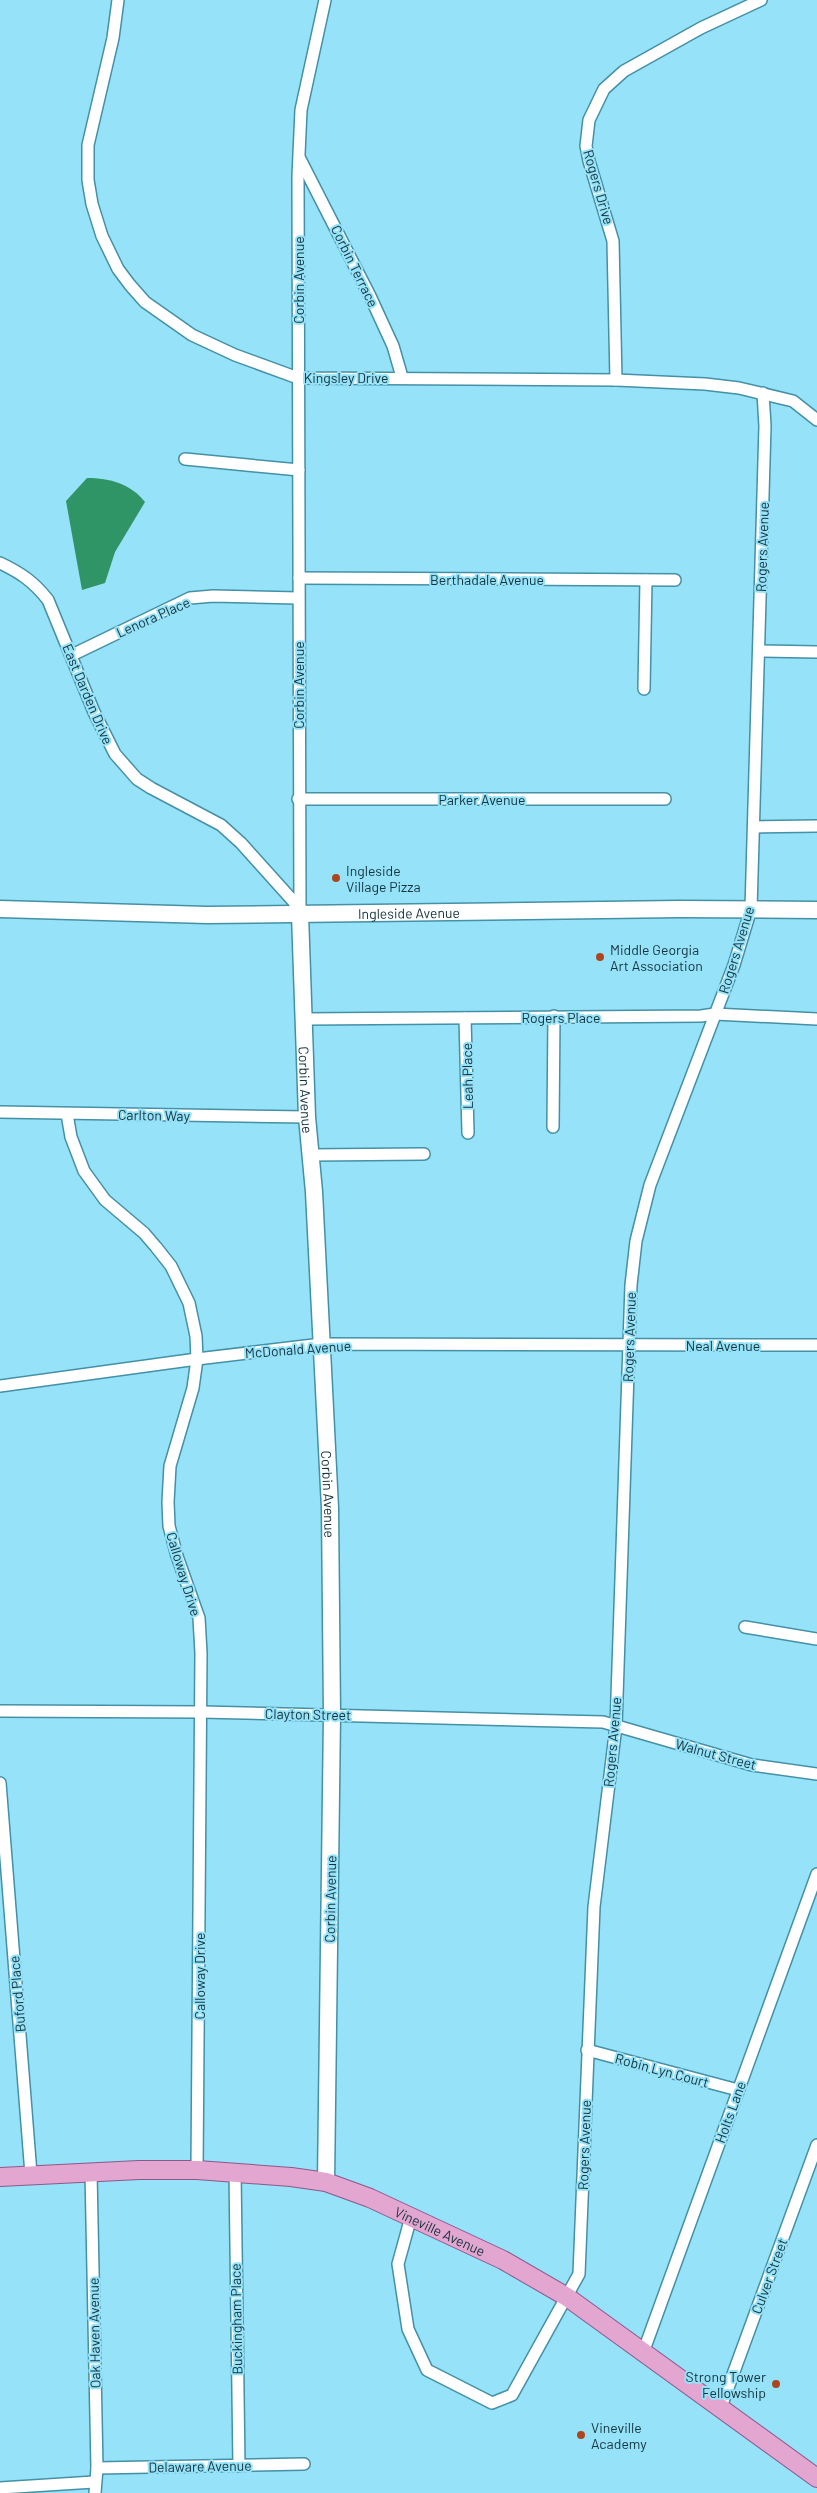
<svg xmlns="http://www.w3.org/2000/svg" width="817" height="2493" font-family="Barlow,sans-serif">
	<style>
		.water { fill: #309566 }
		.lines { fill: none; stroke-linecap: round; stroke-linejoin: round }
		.street-casing { stroke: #4490a6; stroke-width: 14 }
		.secondary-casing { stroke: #4490a6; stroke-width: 19 }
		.primary-casing { stroke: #8d5889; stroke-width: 20 }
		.street { stroke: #fff; stroke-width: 11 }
		.secondary { stroke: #fff; stroke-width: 16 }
		.primary { stroke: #e2a6d1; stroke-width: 18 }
		.poi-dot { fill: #ad4620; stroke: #95e2f9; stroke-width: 2 }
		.labels { text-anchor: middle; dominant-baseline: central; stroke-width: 4; stroke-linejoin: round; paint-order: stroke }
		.street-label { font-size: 14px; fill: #14343d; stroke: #95e2f9 }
		.poi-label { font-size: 14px; fill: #14343d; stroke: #95e2f9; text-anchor: start }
	</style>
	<rect width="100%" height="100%" fill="#95e2f9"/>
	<path class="water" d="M 87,478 C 110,478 131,484 145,502 L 115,552 L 105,583 L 82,590 L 66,501 Z"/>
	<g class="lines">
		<g class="street-casing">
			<g id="street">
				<path d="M 118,0 L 113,38 L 88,145 L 88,180 L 92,204 L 102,236 L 118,269 L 130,285 L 145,302 L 192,335 L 235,355 L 298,378 L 616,380 L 705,384 L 739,388 L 793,401 L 817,420"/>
				<path d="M 300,159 L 370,296 L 393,346 L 402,377"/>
				<path d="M 616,380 L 613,241 L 589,161 L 586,146 L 589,120 L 604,89 L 624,71 L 701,28 L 761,0"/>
				<path d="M 185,459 L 299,470"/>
				<path d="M 0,563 C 21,573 34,582 48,600 L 94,712 L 115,754 L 137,779 L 151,788 L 221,825 L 241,843 L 294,902 L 299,912"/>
				<path d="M 299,578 L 675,580"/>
				<path d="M 759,651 L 817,652"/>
				<path d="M 72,655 L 190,598 L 213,596 L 298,598"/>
				<path d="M 644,689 L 646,580"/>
				<path d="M 298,799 L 665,799"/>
				<path d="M 754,827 L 817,826"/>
				<path d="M 300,914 L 298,176 L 301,110 L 325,0"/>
				<path d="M 465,1018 L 468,1133"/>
				<path d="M 305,1019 L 701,1016 L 715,1014 L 817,1019"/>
				<path d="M 0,1112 L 307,1117"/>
				<path d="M 67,1114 L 71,1137 L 84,1171 L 105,1200 L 144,1233 L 156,1247 L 171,1266 L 189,1303 L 196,1336 L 197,1359 L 193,1388 L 170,1466 L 168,1502 L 169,1526 L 177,1556 L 199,1618 L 201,1653 L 197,2170"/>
				<path d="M 553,1127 L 554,1016"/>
				<path d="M 311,1155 L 424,1154"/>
				<path d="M 0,1386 L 197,1359 L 322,1344 L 817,1345"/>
				<path d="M 745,1627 L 817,1639"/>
				<path d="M 0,1711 L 201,1712 L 603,1722 L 752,1765 L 817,1774"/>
				<path d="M 0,1783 L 31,2174"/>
				<path d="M 587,2050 L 738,2090"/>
				<path d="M 91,2172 L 97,2468 L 95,2493"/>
				<path d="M 235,2172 L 239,2466"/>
				<path d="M 411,2217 L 398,2264 L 408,2329 L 427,2370 L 492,2403 L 512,2395 L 579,2274 L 594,1907 L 616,1726 L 631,1285 L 636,1241 L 650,1185 L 734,965 L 751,909 L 765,426 L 763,393"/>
				<path d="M 644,2350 L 817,1874"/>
				<path d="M 721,2407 L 817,2145"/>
				<path d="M 97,2468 L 304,2464"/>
				<path d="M 0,2488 L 94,2482"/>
			</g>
		</g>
		<g class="secondary-casing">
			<g id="secondary">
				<path id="s1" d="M 0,909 L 207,915 L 679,909 L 817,910"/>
				<path id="s2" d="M 300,914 L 307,1117 L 314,1192 L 330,1508 L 332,1715 L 326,2182"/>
			</g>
		</g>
		<g class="primary-casing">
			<g id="primary">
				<path id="s3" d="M 0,2177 L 139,2170 L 197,2170 L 291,2177 L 326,2182 L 370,2198 L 503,2260 L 567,2297 L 817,2478"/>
			</g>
		</g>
		<use href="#street" class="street"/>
		<use href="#secondary" class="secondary"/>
		<use href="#primary" class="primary"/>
	</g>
	<g class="poi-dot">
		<circle cx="336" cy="878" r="5"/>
		<circle cx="600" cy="957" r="5"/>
		<circle cx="776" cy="2384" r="5"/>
		<circle cx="581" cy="2435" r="5"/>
	</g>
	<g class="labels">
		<g class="street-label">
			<text transform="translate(599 187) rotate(74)">Rogers Drive</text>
			<text transform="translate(355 266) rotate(64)">Corbin Terrace</text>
			<text transform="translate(298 280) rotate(-90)">Corbin Avenue</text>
			<text x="346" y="377">Kingsley Drive</text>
			<text transform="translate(762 547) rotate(-88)">Rogers Avenue</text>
			<text x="487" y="579">Berthadale Avenue</text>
			<text transform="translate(153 617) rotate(-24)">Lenora Place</text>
			<text transform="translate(298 685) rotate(-90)">Corbin Avenue</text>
			<text transform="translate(88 694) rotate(67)">East Darden Drive</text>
			<text x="482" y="799">Parker Avenue</text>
			<text stroke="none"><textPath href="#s1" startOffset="409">Ingleside Avenue</textPath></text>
			<text transform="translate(736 950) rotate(-73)">Rogers Avenue</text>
			<text x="561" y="1017">Rogers Place</text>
			<text transform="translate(467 1076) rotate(-91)">Leah Place</text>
			<text stroke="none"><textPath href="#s2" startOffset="176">Corbin Avenue</textPath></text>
			<text transform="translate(154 1115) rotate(1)">Carlton Way</text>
			<text transform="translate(629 1337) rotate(-88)">Rogers Avenue</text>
			<text x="723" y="1345">Neal Avenue</text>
			<text transform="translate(298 1349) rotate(-4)">McDonald Avenue</text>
			<text stroke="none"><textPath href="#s2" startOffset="581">Corbin Avenue</textPath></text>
			<text transform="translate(184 1574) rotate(73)">Calloway Drive</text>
			<text transform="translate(308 1714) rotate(1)">Clayton Street</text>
			<text transform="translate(612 1742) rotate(-85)">Rogers Avenue</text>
			<text transform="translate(716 1754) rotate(15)">Walnut Street</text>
			<text transform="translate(330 1899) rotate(-89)">Corbin Avenue</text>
			<text transform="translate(199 1976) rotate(-90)">Calloway Drive</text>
			<text transform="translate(17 1994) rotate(-95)">Buford Place</text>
			<text transform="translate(662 2070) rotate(15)">Robin Lyn Court</text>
			<text transform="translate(730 2112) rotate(-70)">Holts Lane</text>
			<text transform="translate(584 2145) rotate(-88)">Rogers Avenue</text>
			<text stroke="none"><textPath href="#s3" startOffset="451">Vineville Avenue</textPath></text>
			<text transform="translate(769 2276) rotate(-70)">Culver Street</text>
			<text transform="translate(236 2319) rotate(-91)">Buckingham Place</text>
			<text transform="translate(94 2333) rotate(-91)">Oak Haven Avenue</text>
			<text transform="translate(200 2466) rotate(-1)">Delaware Avenue</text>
		</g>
		<g class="poi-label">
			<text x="346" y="870">Ingleside<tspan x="346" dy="16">Village Pizza</tspan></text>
			<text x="610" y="949">Middle Georgia<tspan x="610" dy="16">Art Association</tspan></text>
			<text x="766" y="2376" text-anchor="end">Strong Tower<tspan x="766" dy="16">Fellowship</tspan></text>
			<text x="591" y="2427">Vineville<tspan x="591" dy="16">Academy</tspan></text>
		</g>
	</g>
</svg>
